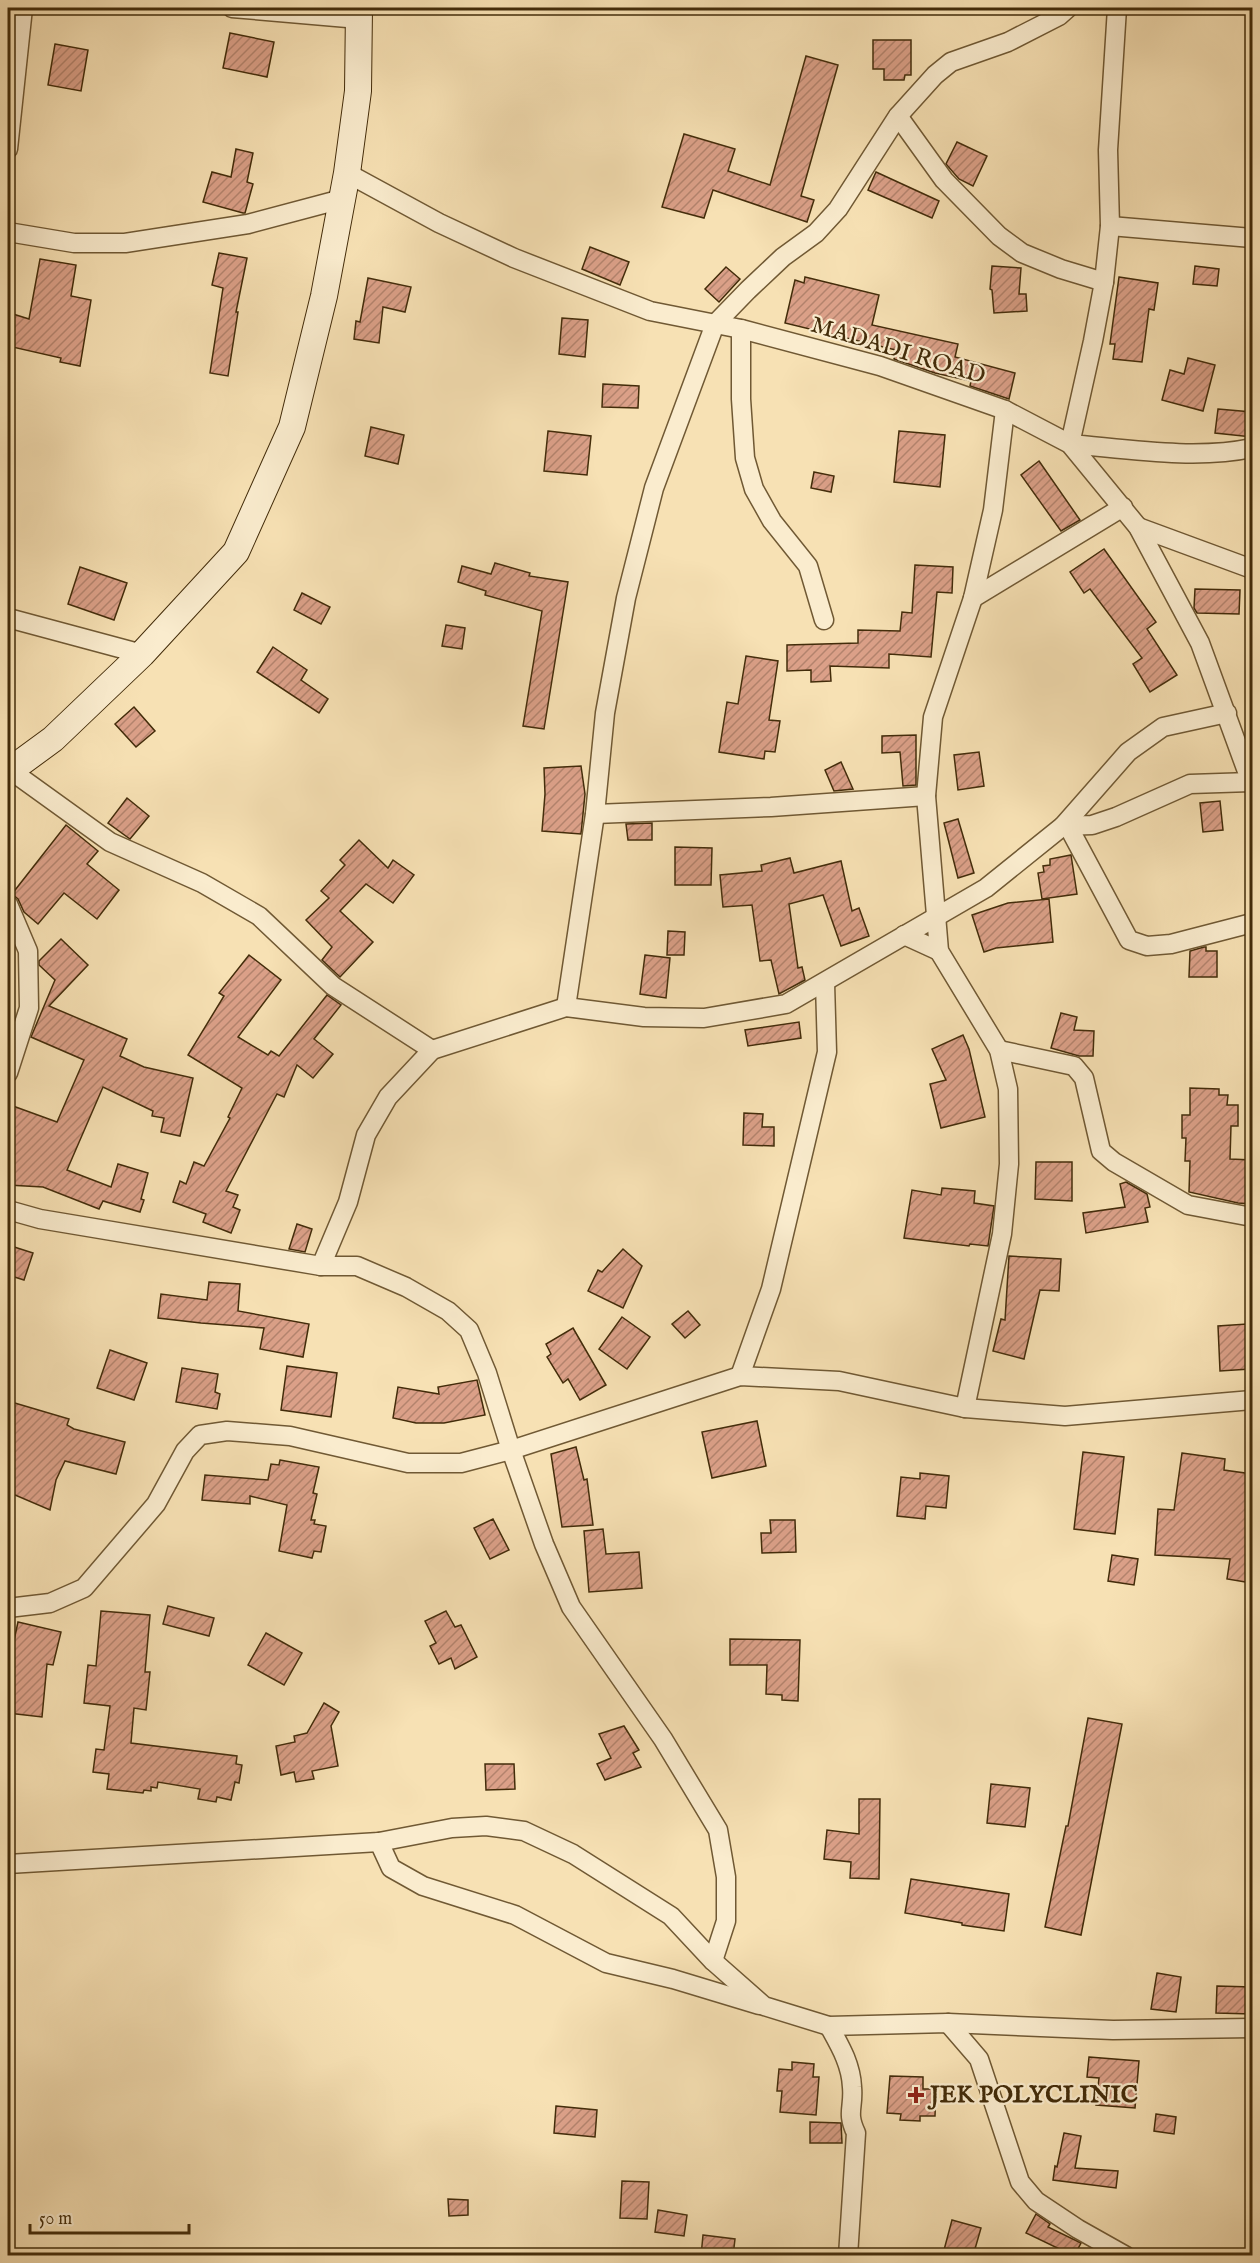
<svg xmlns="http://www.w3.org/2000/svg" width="1260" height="2263" font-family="'IM FELL English',serif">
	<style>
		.building { fill: url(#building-hatch); stroke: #432c0a; stroke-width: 1.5 }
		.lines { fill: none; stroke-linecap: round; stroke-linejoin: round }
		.street-casing { stroke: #705934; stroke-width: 21 }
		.secondary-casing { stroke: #432c0a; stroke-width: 28 }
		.street { stroke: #faecce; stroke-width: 18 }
		.secondary { stroke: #faecce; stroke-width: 26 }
		.poi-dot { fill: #8f2418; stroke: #faecce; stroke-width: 2 }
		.labels { text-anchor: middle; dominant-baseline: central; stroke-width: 4.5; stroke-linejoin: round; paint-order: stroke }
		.street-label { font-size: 24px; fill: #432c0a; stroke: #faecce }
		.poi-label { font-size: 24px; font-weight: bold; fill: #432c0a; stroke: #faecce; text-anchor: start }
	</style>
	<defs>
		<pattern id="building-hatch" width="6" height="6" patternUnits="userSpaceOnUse" patternTransform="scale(1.5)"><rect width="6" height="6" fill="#dba088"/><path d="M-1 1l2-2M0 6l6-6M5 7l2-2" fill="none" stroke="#b3836d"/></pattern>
	</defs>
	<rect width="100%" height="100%" fill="#f7e1b4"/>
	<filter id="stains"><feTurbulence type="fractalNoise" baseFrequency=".00333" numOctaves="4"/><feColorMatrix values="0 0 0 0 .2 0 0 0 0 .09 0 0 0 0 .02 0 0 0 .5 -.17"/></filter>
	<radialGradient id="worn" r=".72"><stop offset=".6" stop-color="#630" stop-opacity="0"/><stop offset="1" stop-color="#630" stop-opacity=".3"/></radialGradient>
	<g class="building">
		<path d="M 230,33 L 274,42 L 267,77 L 223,68 Z"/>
		<path d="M 873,40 L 911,40 L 911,75 L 905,75 L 904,80 L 884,80 L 884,69 L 873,69 Z"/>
		<path d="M 55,44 L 88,50 L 81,91 L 48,85 Z"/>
		<path d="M 806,56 L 838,65 L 801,196 L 814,200 L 807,222 L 713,190 L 704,218 L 662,207 L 684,134 L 735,149 L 728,171 L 770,185 Z"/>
		<path d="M 957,142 L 987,156 L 973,186 L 959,179 L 946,164 Z"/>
		<path d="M 236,149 L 253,153 L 247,182 L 253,184 L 245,213 L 243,213 L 203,202 L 212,172 L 231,177 Z"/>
		<path d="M 876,172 L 939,201 L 932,218 L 868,190 Z"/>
		<path d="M 590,247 L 629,262 L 620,285 L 582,269 Z"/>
		<path d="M 219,253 L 247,258 L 236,312 L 238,312 L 228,376 L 210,373 L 223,288 L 212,285 Z"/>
		<path d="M 40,259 L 76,265 L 71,296 L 91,300 L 80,366 L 60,362 L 61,358 L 8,346 L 8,334 L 13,314 L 29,319 Z"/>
		<path d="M 992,266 L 1021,268 L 1019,294 L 1026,294 L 1027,311 L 994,313 L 992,290 L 990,289 Z"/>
		<path d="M 1195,266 L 1219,269 L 1217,286 L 1193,284 Z"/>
		<path d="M 726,267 L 740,279 L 719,302 L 705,289 Z"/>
		<path d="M 805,277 L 879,295 L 872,325 L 958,344 L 955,357 L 1015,373 L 1009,399 L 970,386 L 971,381 L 935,373 L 894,359 L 896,350 L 785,323 L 795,280 L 804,283 Z"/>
		<path d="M 1119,277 L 1158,283 L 1154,310 L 1149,309 L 1142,362 L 1113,359 L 1115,344 L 1110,344 Z"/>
		<path d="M 368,278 L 411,287 L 405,312 L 383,307 L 379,343 L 354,339 L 356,321 L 360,322 Z"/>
		<path d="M 562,318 L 588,320 L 585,357 L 559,354 Z"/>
		<path d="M 1188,358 L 1215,365 L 1203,411 L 1162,400 L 1170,370 L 1184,374 Z"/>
		<path d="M 603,384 L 639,386 L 638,408 L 602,407 Z"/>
		<path d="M 1218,409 L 1252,412 L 1252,437 L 1215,433 Z"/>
		<path d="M 371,427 L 404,435 L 398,464 L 365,456 Z"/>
		<path d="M 548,431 L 591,436 L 587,475 L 544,471 Z"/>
		<path d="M 899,431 L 945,435 L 940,487 L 894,482 Z"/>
		<path d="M 1039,461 L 1080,520 L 1061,531 L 1021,475 Z"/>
		<path d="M 814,472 L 834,476 L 831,492 L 811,488 Z"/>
		<path d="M 1104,549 L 1156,622 L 1147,629 L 1177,675 L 1150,692 L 1133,664 L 1142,658 L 1090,589 L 1084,593 L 1070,572 Z"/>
		<path d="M 495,563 L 530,573 L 529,576 L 568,582 L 544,729 L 523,726 L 542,611 L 485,595 L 486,591 L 458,582 L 462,566 L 491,574 Z"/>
		<path d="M 915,565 L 953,567 L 952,593 L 937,592 L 931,657 L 889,654 L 889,668 L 830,666 L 831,681 L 811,682 L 811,670 L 787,671 L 787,645 L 858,643 L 858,630 L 900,631 L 902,612 L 912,613 Z"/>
		<path d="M 80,567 L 127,583 L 114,620 L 68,604 Z"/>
		<path d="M 1195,589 L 1240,590 L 1239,614 L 1197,613 L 1194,608 Z"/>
		<path d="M 302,593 L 330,607 L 321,624 L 294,610 Z"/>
		<path d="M 446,625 L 465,628 L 462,649 L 442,646 Z"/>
		<path d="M 273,647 L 307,670 L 301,680 L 328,699 L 319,713 L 257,672 Z"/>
		<path d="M 746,656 L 778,661 L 769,720 L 780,721 L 775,752 L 765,751 L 764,759 L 719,752 L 727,702 L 738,704 Z"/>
		<path d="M 134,707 L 155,731 L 136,747 L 115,724 Z"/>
		<path d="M 916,735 L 916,785 L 903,786 L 900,752 L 882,753 L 882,736 Z"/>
		<path d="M 979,752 L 984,786 L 958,790 L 954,755 Z"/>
		<path d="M 841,762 L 853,789 L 834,791 L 825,770 Z"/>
		<path d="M 581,766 L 585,794 L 581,834 L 542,831 L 545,794 L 544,768 Z"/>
		<path d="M 127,798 L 149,816 L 130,839 L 108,823 Z"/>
		<path d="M 1220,801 L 1223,830 L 1203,832 L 1200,803 Z"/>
		<path d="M 958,819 L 974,873 L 958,878 L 944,823 Z"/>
		<path d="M 652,823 L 652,840 L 628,840 L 626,824 Z"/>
		<path d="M 66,825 L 98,851 L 87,864 L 119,890 L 97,919 L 64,893 L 38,924 L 24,912 L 18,899 L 12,894 Z"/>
		<path d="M 359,840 L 388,868 L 393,860 L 414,875 L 393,903 L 366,884 L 340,911 L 373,942 L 340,977 L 322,960 L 332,947 L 306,920 L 329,898 L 321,891 L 345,865 L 340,860 Z"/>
		<path d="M 675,847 L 712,848 L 711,885 L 675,885 Z"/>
		<path d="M 1071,855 L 1077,894 L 1042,899 L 1038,873 L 1044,872 L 1043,866 L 1050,865 L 1050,859 Z"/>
		<path d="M 790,858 L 794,873 L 841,861 L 852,911 L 859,908 L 869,936 L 841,946 L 823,895 L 789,904 L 798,968 L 802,967 L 805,980 L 779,994 L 771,960 L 760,961 L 752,905 L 723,907 L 720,875 L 762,871 L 761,865 Z"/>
		<path d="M 1049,899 L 1053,942 L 996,948 L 984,952 L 972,915 L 1008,903 Z"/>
		<path d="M 668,931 L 685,932 L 684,955 L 667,955 Z"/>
		<path d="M 61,939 L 88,965 L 49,1006 L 127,1039 L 120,1056 L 144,1067 L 193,1078 L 180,1136 L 161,1132 L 164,1118 L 152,1116 L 153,1111 L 103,1087 L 67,1170 L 111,1187 L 118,1164 L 148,1173 L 141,1199 L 144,1200 L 140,1212 L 103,1201 L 99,1209 L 43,1187 L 8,1185 L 8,1122 L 13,1106 L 57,1122 L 84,1060 L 31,1037 L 55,980 L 39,965 L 39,961 Z"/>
		<path d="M 1204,947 L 1206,947 L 1206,951 L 1217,951 L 1217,977 L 1189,977 L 1190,951 Z"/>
		<path d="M 249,955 L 281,980 L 238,1037 L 268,1055 L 271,1051 L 279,1056 L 327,995 L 341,1005 L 314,1039 L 333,1054 L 313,1078 L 297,1065 L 284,1097 L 277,1094 L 226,1191 L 238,1195 L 233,1207 L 240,1210 L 231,1233 L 203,1222 L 206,1214 L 173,1202 L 180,1181 L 186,1184 L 194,1162 L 204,1166 L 230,1118 L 228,1117 L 242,1088 L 188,1055 L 224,996 L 219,993 Z"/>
		<path d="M 645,955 L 670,958 L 666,998 L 640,994 Z"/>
		<path d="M 1061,1013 L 1077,1017 L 1074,1030 L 1094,1031 L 1093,1056 L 1079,1056 L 1051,1048 Z"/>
		<path d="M 799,1022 L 801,1038 L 748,1046 L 745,1030 Z"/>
		<path d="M 963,1035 L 969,1049 L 985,1117 L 941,1128 L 930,1084 L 946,1080 L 932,1049 Z"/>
		<path d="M 1190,1088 L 1219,1089 L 1219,1095 L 1228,1095 L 1227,1105 L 1238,1105 L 1238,1126 L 1231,1126 L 1230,1159 L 1252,1160 L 1252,1204 L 1238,1203 L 1189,1192 L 1190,1161 L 1185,1161 L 1186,1138 L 1182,1138 L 1182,1115 L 1190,1115 Z"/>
		<path d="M 744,1113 L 763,1114 L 762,1127 L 774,1127 L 774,1146 L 743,1145 Z"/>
		<path d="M 1036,1162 L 1072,1162 L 1072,1201 L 1035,1199 Z"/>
		<path d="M 1126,1182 L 1147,1194 L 1150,1207 L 1145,1208 L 1148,1222 L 1086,1233 L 1083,1213 L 1125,1207 L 1120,1184 Z"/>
		<path d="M 942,1188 L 975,1191 L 974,1203 L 994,1206 L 988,1246 L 970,1244 L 969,1246 L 904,1238 L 912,1190 L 941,1195 Z"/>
		<path d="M 297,1224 L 312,1229 L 305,1252 L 289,1249 Z"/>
		<path d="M 8,1245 L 33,1253 L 24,1280 L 8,1275 Z"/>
		<path d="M 623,1249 L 642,1266 L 623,1308 L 588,1291 L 598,1270 L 602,1272 Z"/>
		<path d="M 1009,1256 L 1061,1259 L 1059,1291 L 1040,1290 L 1024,1359 L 993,1351 L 1001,1319 L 1005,1320 Z"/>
		<path d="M 209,1282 L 240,1284 L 238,1311 L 309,1324 L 303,1357 L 260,1349 L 264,1328 L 201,1323 L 158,1318 L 161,1294 L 207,1300 Z"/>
		<path d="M 688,1311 L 700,1325 L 685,1338 L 672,1324 Z"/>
		<path d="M 622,1317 L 650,1337 L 627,1369 L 599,1349 Z"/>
		<path d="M 1247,1324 L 1250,1369 L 1220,1371 L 1218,1326 Z"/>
		<path d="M 573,1328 L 606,1385 L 580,1400 L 568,1379 L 563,1383 L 547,1357 L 551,1354 L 546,1344 Z"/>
		<path d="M 110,1350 L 147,1363 L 134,1400 L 97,1388 Z"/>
		<path d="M 287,1366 L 337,1373 L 331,1417 L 281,1410 Z"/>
		<path d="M 182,1368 L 218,1374 L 215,1392 L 220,1394 L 217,1409 L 176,1402 Z"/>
		<path d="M 477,1380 L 485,1415 L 444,1423 L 416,1423 L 393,1418 L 398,1387 L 439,1394 L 438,1387 Z"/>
		<path d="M 8,1401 L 69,1419 L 67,1425 L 74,1429 L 125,1442 L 116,1474 L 65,1461 L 56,1480 L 50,1510 L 8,1492 Z"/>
		<path d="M 757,1421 L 766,1466 L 712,1478 L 702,1432 Z"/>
		<path d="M 576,1447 L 584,1480 L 587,1479 L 593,1525 L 562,1527 L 551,1454 Z"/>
		<path d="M 1083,1452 L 1124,1457 L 1115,1534 L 1074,1529 Z"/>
		<path d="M 1182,1453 L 1225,1459 L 1224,1470 L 1252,1474 L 1252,1583 L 1227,1579 L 1230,1559 L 1155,1555 L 1158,1509 L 1174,1510 Z"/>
		<path d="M 280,1460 L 319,1467 L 313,1493 L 317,1494 L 311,1520 L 315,1520 L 314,1524 L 326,1526 L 321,1552 L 314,1551 L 312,1558 L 279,1551 L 287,1505 L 250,1496 L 250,1504 L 202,1500 L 205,1475 L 268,1480 L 271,1464 L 279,1465 Z"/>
		<path d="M 920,1473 L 949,1476 L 946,1508 L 926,1506 L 925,1519 L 897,1516 L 901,1477 L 920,1479 Z"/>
		<path d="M 493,1519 L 509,1550 L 490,1559 L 474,1528 Z"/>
		<path d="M 770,1520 L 795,1520 L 796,1552 L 762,1553 L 761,1533 L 771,1533 Z"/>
		<path d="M 603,1529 L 606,1554 L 639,1552 L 642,1588 L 589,1592 L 584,1531 Z"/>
		<path d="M 1112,1555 L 1138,1559 L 1134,1585 L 1108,1581 Z"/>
		<path d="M 168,1606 L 214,1618 L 209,1636 L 163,1624 Z"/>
		<path d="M 101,1611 L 150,1615 L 145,1672 L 150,1672 L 146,1710 L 134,1708 L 131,1743 L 237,1756 L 236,1764 L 242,1765 L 239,1783 L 235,1782 L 231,1800 L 217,1797 L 216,1802 L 198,1799 L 200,1789 L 158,1782 L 157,1788 L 151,1787 L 151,1791 L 144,1790 L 143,1793 L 107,1789 L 109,1774 L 93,1772 L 96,1749 L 104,1750 L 110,1706 L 84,1703 L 88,1665 L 96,1666 Z"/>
		<path d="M 446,1611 L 455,1627 L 461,1625 L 477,1657 L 455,1669 L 451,1658 L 439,1664 L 430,1646 L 436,1643 L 425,1621 Z"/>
		<path d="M 18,1622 L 61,1632 L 53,1665 L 47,1664 L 42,1717 L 8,1713 L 8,1668 Z"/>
		<path d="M 266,1633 L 302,1653 L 284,1685 L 248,1665 Z"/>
		<path d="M 730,1639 L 800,1640 L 798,1701 L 782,1700 L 782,1695 L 766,1694 L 767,1665 L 730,1665 Z"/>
		<path d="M 324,1703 L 339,1712 L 331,1726 L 338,1766 L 312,1771 L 314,1779 L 296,1782 L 294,1772 L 281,1775 L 276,1746 L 295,1742 L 294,1736 L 307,1733 Z"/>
		<path d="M 1088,1718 L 1122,1724 L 1081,1935 L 1045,1927 L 1066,1826 L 1068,1826 Z"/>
		<path d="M 624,1726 L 639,1750 L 633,1753 L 641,1767 L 605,1780 L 597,1764 L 611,1758 L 599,1734 Z"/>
		<path d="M 485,1764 L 514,1764 L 515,1789 L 486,1790 Z"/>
		<path d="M 991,1784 L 1030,1788 L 1025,1827 L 987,1823 Z"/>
		<path d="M 859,1799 L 880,1799 L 879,1879 L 850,1878 L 851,1862 L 824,1859 L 827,1830 L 859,1834 Z"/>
		<path d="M 911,1879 L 1009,1894 L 1004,1931 L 962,1925 L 962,1923 L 905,1913 Z"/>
		<path d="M 1157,1973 L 1181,1977 L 1176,2012 L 1151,2009 Z"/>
		<path d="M 1217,1986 L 1252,1987 L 1252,2014 L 1216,2013 Z"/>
		<path d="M 1089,2057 L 1139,2061 L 1135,2108 L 1096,2105 L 1099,2078 L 1087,2077 Z"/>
		<path d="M 792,2062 L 814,2064 L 813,2077 L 819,2077 L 816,2115 L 780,2112 L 782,2091 L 777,2091 L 779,2069 L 792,2070 Z"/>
		<path d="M 890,2076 L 923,2077 L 923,2089 L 936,2089 L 935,2116 L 920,2116 L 920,2121 L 900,2120 L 901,2114 L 887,2113 Z"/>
		<path d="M 556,2106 L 597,2110 L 595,2137 L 554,2133 Z"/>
		<path d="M 1156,2114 L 1176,2117 L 1174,2134 L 1154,2131 Z"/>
		<path d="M 810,2122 L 841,2123 L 842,2143 L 810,2143 Z"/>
		<path d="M 1064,2133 L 1081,2136 L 1075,2168 L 1118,2171 L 1116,2188 L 1053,2180 L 1055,2166 L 1057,2167 Z"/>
		<path d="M 622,2181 L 649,2182 L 647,2219 L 620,2218 Z"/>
		<path d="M 448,2199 L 468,2200 L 468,2215 L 449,2216 Z"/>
		<path d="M 658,2210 L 687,2215 L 684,2236 L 655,2232 Z"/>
		<path d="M 1036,2214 L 1050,2224 L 1048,2227 L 1081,2243 L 1074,2256 L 1026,2233 Z"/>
		<path d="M 952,2220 L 981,2228 L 973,2256 L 964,2256 L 944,2250 Z"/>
		<path d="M 703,2235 L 735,2239 L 733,2256 L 701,2256 Z"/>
	</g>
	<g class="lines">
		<g class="street-casing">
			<g id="street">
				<path d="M 232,8 L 359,19"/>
				<path d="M 1117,8 L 1108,150 L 1110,226 L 1104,282 L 1093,341 L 1070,444 C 1128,449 1195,460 1252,448"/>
				<path d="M 898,116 L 944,180 L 999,236 L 1022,253 L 1061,269 L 1104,282"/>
				<path d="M 8,149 L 23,8"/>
				<path d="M 347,173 L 439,223 L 514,258 L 650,311 L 741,329 L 880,366 L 1005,410 L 1070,444 L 1138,527 L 1200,643 L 1252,785"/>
				<path d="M 1110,226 L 1252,238"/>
				<path d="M 8,232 L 74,243 L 125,243 L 248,224 L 342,199"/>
				<path d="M 741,329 L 741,399 L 745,458 L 754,489 L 772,521 L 808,566 L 824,620"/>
				<path d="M 1138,527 L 1252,569"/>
				<path d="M 973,598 L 1123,507"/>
				<path d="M 8,618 L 142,654"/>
				<path d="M 10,770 L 110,842 L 202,883 L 259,916 L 333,986 L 432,1050"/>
				<path d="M 595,814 L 771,807 L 926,796"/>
				<path d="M 1063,826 L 1092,825 L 1116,817 L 1190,784 L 1251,782"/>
				<path d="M 1068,826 L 1129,940 L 1147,946 L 1171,944 L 1252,923"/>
				<path d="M 8,904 L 28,951 L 29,1008 L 8,1073"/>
				<path d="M 904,935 L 939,951"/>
				<path d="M 566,1007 L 595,814 L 605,713 L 626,598 L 654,488 L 715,324 L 748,290 L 783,257 L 816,233 L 838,209 L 898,116 L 935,75 L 951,62 L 1008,42 L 1059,16 L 1068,8"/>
				<path d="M 999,1050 L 1074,1066 L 1084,1078 L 1101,1151 L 1114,1162 L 1188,1205 L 1252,1217"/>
				<path d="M 8,1210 L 40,1219 L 321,1266 L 357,1266 L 406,1287 L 448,1311 L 469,1330 L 487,1373 L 511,1450 L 544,1544 L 571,1607 L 663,1739 L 718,1830 L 726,1877 L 726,1921 L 713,1961"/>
				<path d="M 321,1266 L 348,1202 L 366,1135 L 388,1097 L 432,1050 L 566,1007 L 644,1017 L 704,1018 L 786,1004 L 986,888 L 1063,826 L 1128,752 L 1163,727 L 1227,713"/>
				<path d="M 740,1376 L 771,1289 L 827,1052 L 825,983"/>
				<path d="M 965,1408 L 1002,1234 L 1009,1164 L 1008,1089 L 999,1050 L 939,951 L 926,796 L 933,717 L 973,598 L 993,510 L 1005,410"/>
				<path d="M 8,1608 L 50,1603 L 84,1588 L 156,1504 L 185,1451 L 200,1435 L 227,1431 L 290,1436 L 408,1463 L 461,1463 L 511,1450 L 740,1376 L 839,1381 L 965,1408 L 1065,1416 L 1252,1400"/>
				<path d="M 379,1842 L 391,1868 L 423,1886 L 515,1915 L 606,1963 L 673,1979 L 759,2005"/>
				<path d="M 8,1864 L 379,1842 L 452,1828 L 486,1826 L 524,1831 L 573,1854 L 671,1916 L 713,1961 L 764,2006 L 829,2026 L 948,2023 L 1113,2030 L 1252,2028"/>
				<path d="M 948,2023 L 979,2059 L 1020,2182 L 1036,2201 L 1078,2229 L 1126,2256"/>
				<path d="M 829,2026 C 840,2046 851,2064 852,2087 C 854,2108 846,2112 856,2133 L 848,2256"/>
			</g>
		</g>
		<g class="secondary-casing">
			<path id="secondary" d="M 8,772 L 53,739 L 142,654 L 236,552 L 292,427 L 324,296 L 347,173 L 358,91 L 359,8"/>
		</g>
		<use href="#street" class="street"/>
		<use href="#secondary" class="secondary"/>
	</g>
	<path class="poi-dot" d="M913 2086h6v6h6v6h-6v6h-6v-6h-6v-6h6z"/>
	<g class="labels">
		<g class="street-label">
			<text transform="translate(898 351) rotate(17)">MADADI ROAD</text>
		</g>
		<g class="poi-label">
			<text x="930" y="2095">JEK POLYCLINIC</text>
		</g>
	</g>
	<rect width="1260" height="2263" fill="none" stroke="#f7e1b4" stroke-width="30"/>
	<rect x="9" y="9" width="1242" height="2245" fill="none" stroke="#432c0a" stroke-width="3"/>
	<rect x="15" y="15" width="1230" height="2233" fill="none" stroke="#432c0a" stroke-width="1.5"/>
	<path d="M30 2224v9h159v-9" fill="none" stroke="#432c0a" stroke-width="3"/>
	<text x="39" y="2224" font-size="18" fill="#432c0a" stroke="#faecce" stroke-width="4.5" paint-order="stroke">50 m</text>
	<rect width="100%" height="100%" filter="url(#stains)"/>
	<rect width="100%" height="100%" fill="url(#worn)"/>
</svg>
